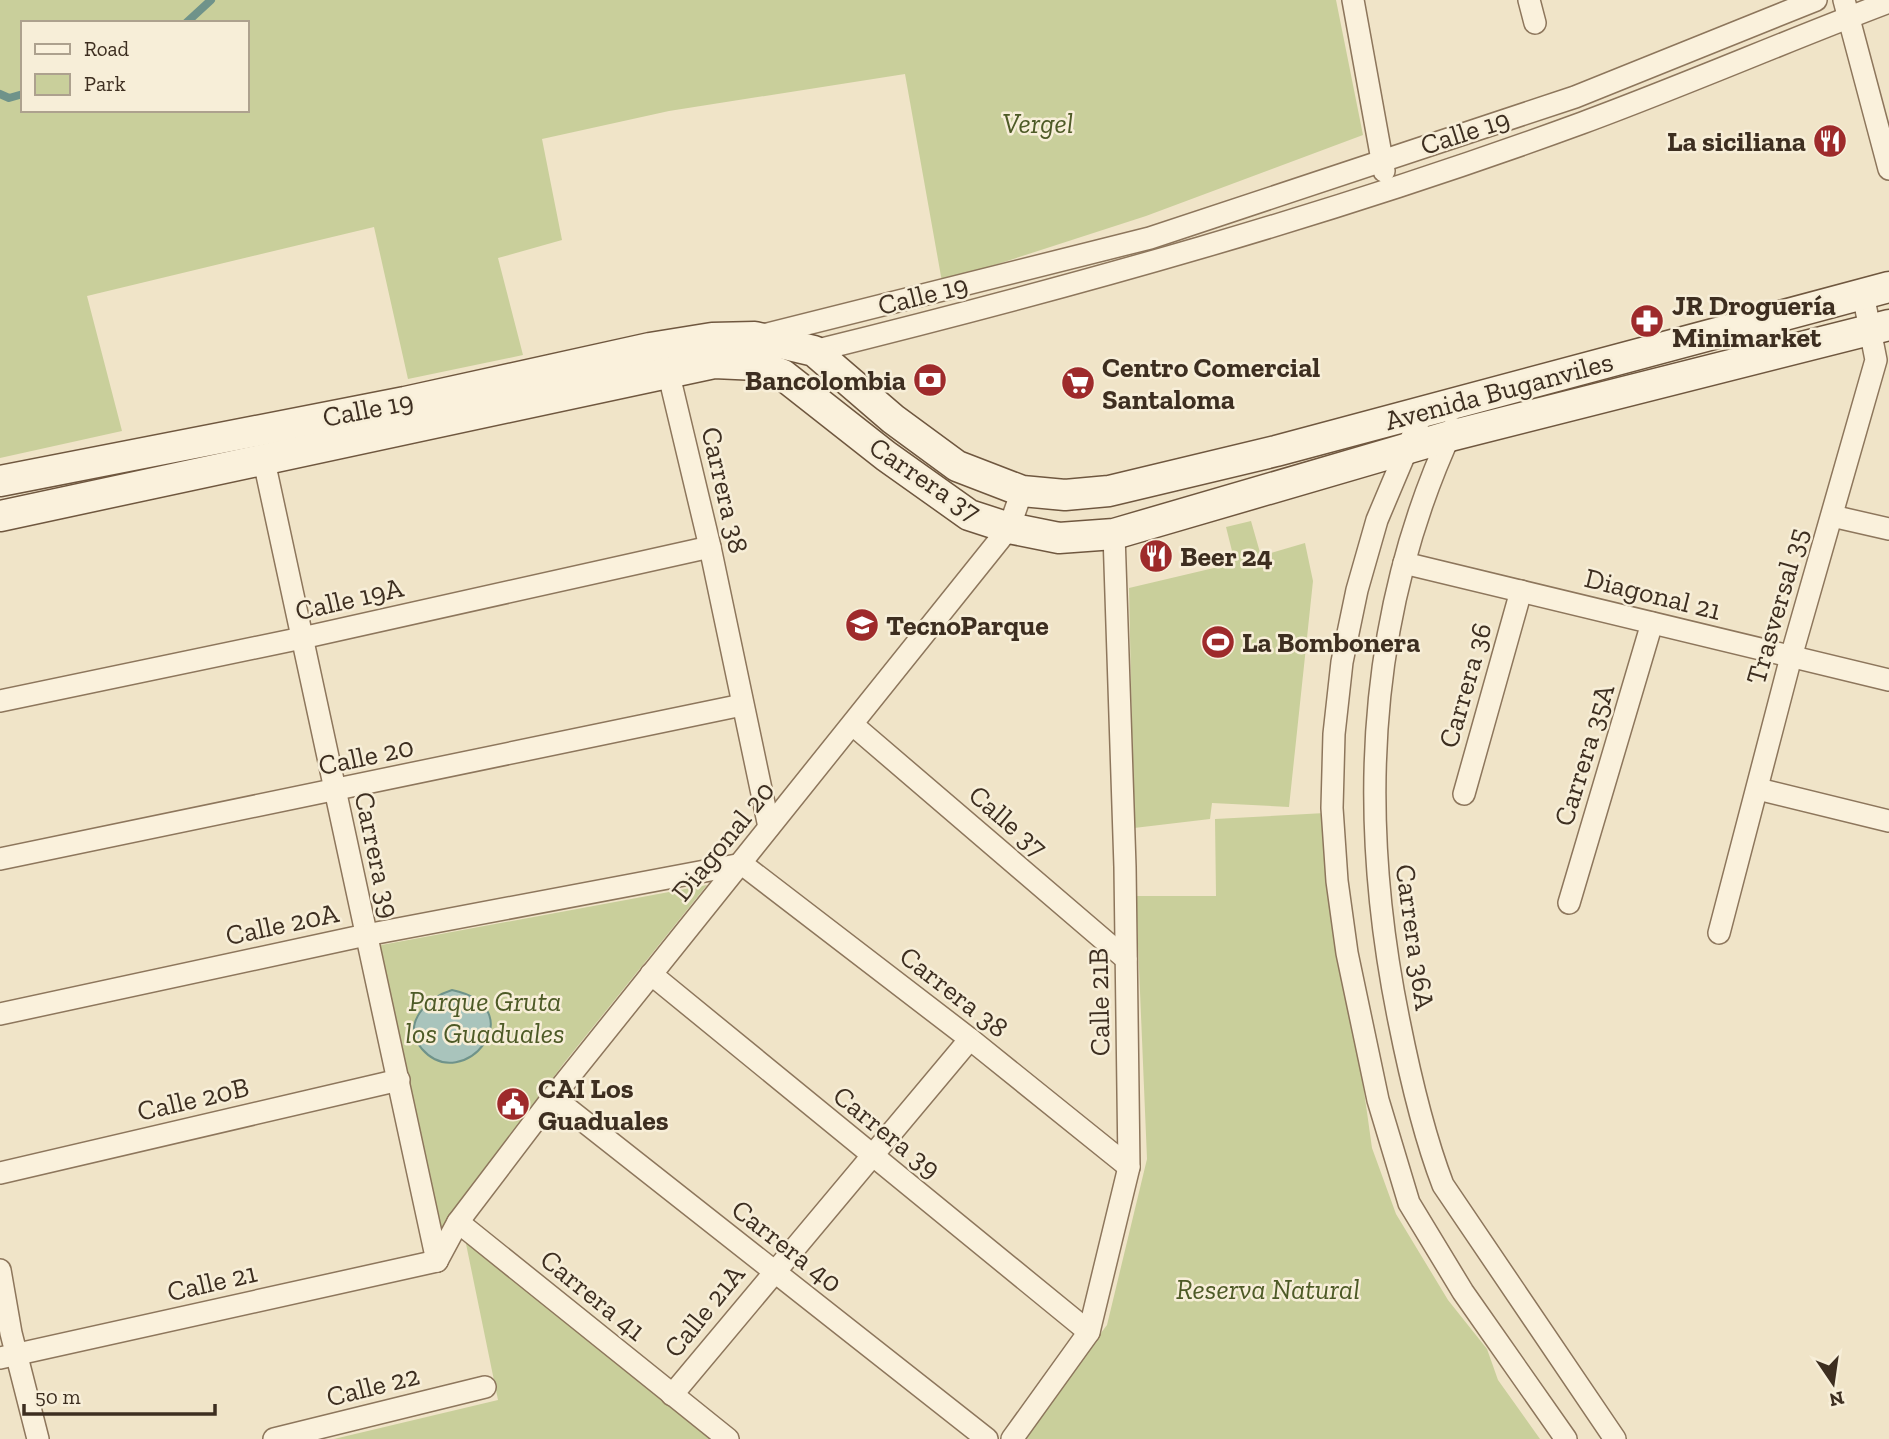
<svg xmlns="http://www.w3.org/2000/svg" width="1889" height="1439" font-family="'Zilla Slab',serif">
	<style>
		.green { fill: #c9cf9b; fill-rule: evenodd }
		.water { fill: #a9c4bc; stroke: #6f938a; stroke-width: 2 }
		.lines { fill: none; stroke-linecap: round; stroke-linejoin: round }
		.stream { stroke: #6f938a; stroke-width: 8 }
		.street-casing { stroke: #8d765c; stroke-width: 24 }
		.secondary-casing { stroke: #6f573f; stroke-width: 33 }
		.street { stroke: #faf1dc; stroke-width: 21 }
		.secondary { stroke: #faf1dc; stroke-width: 30 }
		.labels { text-anchor: middle; dominant-baseline: central; stroke-width: 5; stroke-linejoin: round; paint-order: stroke }
		.park-label { font-size: 28px; font-style: italic; fill: #4d5a26; stroke: #f7eed8 }
		.street-label { font-size: 28px; fill: #3d2e20; stroke: #f7eed8 }
		.poi-label { font-size: 28px; font-weight: bold; fill: #3d2e20; stroke: #f7eed8; text-anchor: start }
	</style>
	<rect width="100%" height="100%" fill="#f0e4c8"/>
	<g class="green">
		<path d="M 0,0 L 1336,0 L 1363,135 L 1146,216 L 942,282 L 905,74 L 669,111 L 542,139 L 562,240 L 498,258 L 523,355 L 408,379 L 374,227 L 87,296 L 122,431 L 0,458 ZM 23,23 L 247,23 L 247,110 L 23,110 Z"/>
		<path d="M 1251,521 L 1261,556 L 1305,543 L 1313,581 L 1289,807 L 1212,803 L 1210,819 L 1134,828 L 1129,588 L 1235,563 L 1226,527 Z"/>
		<path d="M 1325,813 L 1372,1148 L 1396,1214 L 1448,1300 L 1487,1349 L 1498,1380 L 1540,1439 L 1021,1439 L 1107,1325 L 1147,1159 L 1136,896 L 1216,896 L 1215,819 Z"/>
		<path d="M 707,885 L 564,1063 L 440,1230 L 376,946 Z"/>
		<path d="M 464,1234 L 711,1439 L 334,1439 L 498,1400 Z"/>
	</g>
	<path class="water" d="M 452,990 C 536,1008 463,1096 422,1049 C 400,1024 428,997 452,990 Z"/>
	<g class="lines">
		<g class="stream">
			<path d="M 186,23 L 211,0"/>
			<path d="M 0,94 L 9,98 L 23,94"/>
		</g>
		<g class="street-casing">
			<g id="street">
				<path d="M 1353,0 L 1384,171"/>
				<path d="M 1529,0 L 1535,23"/>
				<path d="M 1844,0 L 1889,169"/>
				<path d="M 759,336 L 1150,238 L 1575,97 L 1816,0"/>
				<path d="M 814,351 C 1073,287 1331,215 1582,123 C 1685,85 1786,41 1889,2"/>
				<path d="M 668,371 L 710,547 L 769,827"/>
				<path d="M 1423,411 L 1377,520 L 1357,590 L 1342,662 L 1334,734 L 1332,808 L 1337,881 L 1347,953 L 1378,1100 L 1409,1203 L 1463,1292 L 1566,1439"/>
				<path d="M 1453,428 C 1365,617 1358,820 1399,1021 C 1410,1076 1423,1133 1443,1185 L 1615,1439"/>
				<path d="M 264,461 L 437,1261"/>
				<path d="M 1832,516 L 1889,529"/>
				<path d="M 1404,563 L 1889,680"/>
				<path d="M 0,701 L 302,638 L 710,547"/>
				<path d="M 853,725 L 1126,959"/>
				<path d="M 1758,789 L 1889,821"/>
				<path d="M 1464,794 L 1521,591"/>
				<path d="M 0,859 L 742,705"/>
				<path d="M 1569,903 L 1652,623"/>
				<path d="M 1719,933 L 1791,657 L 1876,360 L 1863,294"/>
				<path d="M 651,974 L 1089,1332"/>
				<path d="M 0,1014 L 366,935 L 742,864 L 970,1039 L 1129,1167"/>
				<path d="M 553,1097 L 987,1439"/>
				<path d="M 0,1173 L 399,1080"/>
				<path d="M 458,1222 L 728,1439"/>
				<path d="M 437,1261 L 458,1222 L 553,1097 L 1009,528 L 1022,491"/>
				<path d="M 0,1270 L 11,1333 L 38,1439"/>
				<path d="M 0,1358 L 437,1261"/>
				<path d="M 672,1395 L 970,1039"/>
				<path d="M 274,1439 L 485,1387"/>
				<path d="M 1012,1439 L 1089,1332 L 1129,1167 L 1125,867 L 1114,534"/>
			</g>
		</g>
		<g class="secondary-casing">
			<g id="secondary">
				<path d="M 0,481 L 405,402 L 650,348 L 712,338 L 755,337 L 814,351 L 893,419 L 957,466 L 1022,491 L 1065,495 L 1109,491 L 1276,451 L 1889,287"/>
				<path d="M 0,516 L 714,363 L 758,365 L 783,375 L 886,456 L 969,515 L 1009,528 L 1059,538 L 1114,534 L 1450,436 L 1889,325"/>
			</g>
		</g>
		<use href="#street" class="street"/>
		<use href="#secondary" class="secondary"/>
	</g>
	<defs>
		<g id="restaurant-disc" transform="scale(1.75)"><circle r="9.5" fill="#9e2a2b" stroke="#f7eed8"/><path d="M-5-6h1v4h1v-4h1v4h1v-4h1v5L-1.5 .5V6h-2V.5L-5-1ZM5-6V6H3V1.5H1.5Q1.5-4 5-6Z" fill="#fff"/></g>
		<g id="pharmacy-disc" transform="scale(1.75)"><circle r="9.5" fill="#9e2a2b" stroke="#f7eed8"/><path d="M-2-6h4v4h4v4h-4v4h-4v-4h-4v-4h4Z" fill="#fff"/></g>
		<g id="bank-disc" transform="scale(1.75)"><circle r="9.5" fill="#9e2a2b" stroke="#f7eed8"/><path d="M-6-4H6V4H-6ZM0-2.3a2.3 2.3 0 1 0 0 4.6a2.3 2.3 0 1 0 0-4.6Z" fill="#fff"/></g>
		<g id="supermarket-disc" transform="scale(1.75)"><circle r="9.5" fill="#9e2a2b" stroke="#f7eed8"/><path d="M-6-5.5h2.5l.6 2H6L4.5 2H-2.5L-4.4-4H-6ZM-1.5 3.2a1.3 1.3 0 1 0 .1 0ZM3 3.2a1.3 1.3 0 1 0 .1 0Z" fill="#fff"/></g>
		<g id="university-disc" transform="scale(1.75)"><circle r="9.5" fill="#9e2a2b" stroke="#f7eed8"/><path d="M0-5L7-2L0 1L-7-2ZM-4 1L0 2.5L4 1V4Q0 6-4 4Z" fill="#fff"/></g>
		<g id="stadium-disc" transform="scale(1.75)"><circle r="9.5" fill="#9e2a2b" stroke="#f7eed8"/><path d="M0-5a6.5 5 0 1 0 0 10a6.5 5 0 1 0 0-10ZM-3.5-1.8h7v3.6h-7Z" fill="#fff"/></g>
		<g id="civic-disc" transform="scale(1.75)"><circle r="9.5" fill="#9e2a2b" stroke="#f7eed8"/><path d="M-.6-6.5H3V-4.5H.6V-3L4-1V1h2V6H-6V1h2V-1L-.6-3ZM-1.2 2.5V6h2.4V2.5Z" fill="#fff"/></g>
	</defs>
	<g fill-rule="evenodd">
		<use href="#restaurant-disc" x="1830" y="141"/>
		<use href="#pharmacy-disc" x="1647" y="321"/>
		<use href="#bank-disc" x="930" y="380"/>
		<use href="#supermarket-disc" x="1078" y="383"/>
		<use href="#restaurant-disc" x="1156" y="556"/>
		<use href="#university-disc" x="862" y="625"/>
		<use href="#stadium-disc" x="1218" y="642"/>
		<use href="#civic-disc" x="513" y="1104"/>
	</g>
	<g class="labels">
		<g class="park-label">
			<text x="1038" y="123">Vergel</text>
			<text x="485" y="1001">Parque Gruta<tspan x="485" dy="32">los Guaduales</tspan></text>
			<text x="1268" y="1289">Reserva Natural</text>
		</g>
		<g class="street-label">
			<text transform="translate(1465 132) rotate(-18)">Calle 19</text>
			<text transform="translate(923 295) rotate(-14)">Calle 19</text>
			<text transform="translate(1499 391) rotate(-15)">Avenida Buganviles</text>
			<text transform="translate(368 409) rotate(-11)">Calle 19</text>
			<text transform="translate(925 479) rotate(34)">Carrera 37</text>
			<text transform="translate(725 490) rotate(77)">Carrera 38</text>
			<text transform="translate(1653 594) rotate(14)">Diagonal 21</text>
			<text transform="translate(349 599) rotate(-13)">Calle 19A</text>
			<text transform="translate(1777 606) rotate(-74)">Trasversal 35</text>
			<text transform="translate(1465 685) rotate(-74)">Carrera 36</text>
			<text transform="translate(1584 755) rotate(-73)">Carrera 35A</text>
			<text transform="translate(366 756) rotate(-12)">Calle 20</text>
			<text transform="translate(1008 821) rotate(41)">Calle 37</text>
			<text transform="translate(723 841) rotate(-51)">Diagonal 20</text>
			<text transform="translate(377 855) rotate(78)">Carrera 39</text>
			<text transform="translate(282 924) rotate(-12)">Calle 20A</text>
			<text transform="translate(1415 937) rotate(82)">Carrera 36A</text>
			<text transform="translate(954 992) rotate(38)">Carrera 38</text>
			<text transform="translate(1099 1002) rotate(-91)">Calle 21B</text>
			<text transform="translate(193 1099) rotate(-13)">Calle 20B</text>
			<text transform="translate(887 1132) rotate(39)">Carrera 39</text>
			<text transform="translate(787 1246) rotate(38)">Carrera 40</text>
			<text transform="translate(212 1282) rotate(-13)">Calle 21</text>
			<text transform="translate(593 1295) rotate(39)">Carrera 41</text>
			<text transform="translate(704 1311) rotate(-51)">Calle 21A</text>
			<text transform="translate(373 1386) rotate(-14)">Calle 22</text>
		</g>
		<g class="poi-label">
			<text x="1806" y="141" text-anchor="end">La siciliana</text>
			<text x="1672" y="305">JR Droguería<tspan x="1672" dy="32">Minimarket</tspan></text>
			<text x="1102" y="367">Centro Comercial<tspan x="1102" dy="32">Santaloma</tspan></text>
			<text x="906" y="380" text-anchor="end">Bancolombia</text>
			<text x="1180" y="556">Beer 24</text>
			<text x="886" y="625">TecnoParque</text>
			<text x="1242" y="642">La Bombonera</text>
			<text x="538" y="1088">CAI Los<tspan x="538" dy="32">Guaduales</tspan></text>
		</g>
	</g>
	<rect x="21" y="21" width="228" height="91" fill="#f7eed8" stroke="#ada18e" stroke-width="2"/>
	<rect x="35" y="44" width="35" height="10" fill="#faf1dc" stroke="#ada18e" stroke-width="2"/>
	<text x="84" y="56" font-size="21" fill="#3d2e20">Road</text>
	<rect x="35" y="74" width="35" height="21" fill="#c9cf9b" stroke="#ada18e" stroke-width="2"/>
	<text x="84" y="91" font-size="21" fill="#3d2e20">Park</text>
	<g transform="translate(1833 1383) rotate(167)" stroke="#f7eed8" stroke-width="5" paint-order="stroke">
	<path d="M0-5L12 26L0 18L-12 26Z" fill="#3d2e20"/>
	<text y="-10" font-size="19" font-weight="bold" text-anchor="middle" fill="#3d2e20">N</text>
	</g>
	<path d="M24 1404v10h191v-10" fill="none" stroke="#3d2e20" stroke-width="3.5"/>
	<text x="35" y="1404" font-size="21" fill="#3d2e20" stroke="#f7eed8" stroke-width="5" paint-order="stroke">50 m</text>
</svg>
